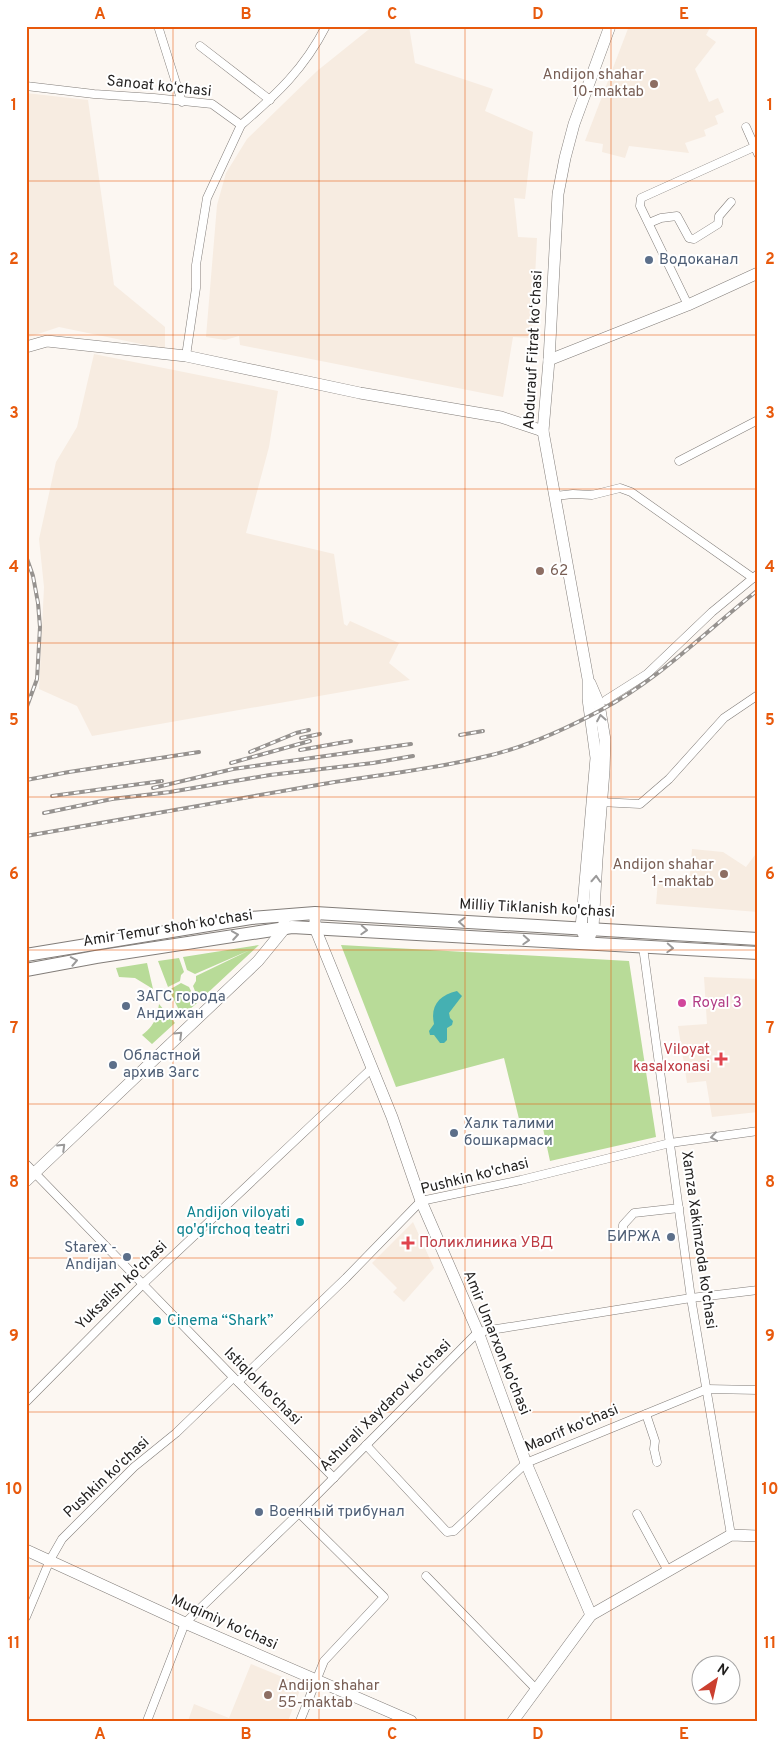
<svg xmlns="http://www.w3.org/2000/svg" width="784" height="1747" font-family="Overpass,sans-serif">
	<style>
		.built { fill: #f7ece1 }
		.green { fill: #b8db98 }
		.water { fill: #45b0b2 }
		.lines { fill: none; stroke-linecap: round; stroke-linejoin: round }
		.street-casing { stroke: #827d79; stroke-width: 9 }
		.secondary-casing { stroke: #827d79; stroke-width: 12 }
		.primary-casing { stroke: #827d79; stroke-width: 14 }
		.street { stroke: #fff; stroke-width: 8 }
		.secondary { stroke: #fff; stroke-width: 11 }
		.primary { stroke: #fff; stroke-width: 12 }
		.rail-casing { stroke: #96928f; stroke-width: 4 }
		.rail { stroke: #fff; stroke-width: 2; stroke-dasharray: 5.5; stroke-linecap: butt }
		.oneway { stroke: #9b9a9a }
		.grid { fill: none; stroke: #e8590c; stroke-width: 1; stroke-opacity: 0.55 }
		.education-dot { fill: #8d6e63; stroke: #fff; stroke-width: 2 }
		.service-dot { fill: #5c6f8a; stroke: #fff; stroke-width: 2 }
		.hotel-dot { fill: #d1479c; stroke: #fff; stroke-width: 2 }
		.health-dot { fill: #e0444e; stroke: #fff; stroke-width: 2 }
		.culture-dot { fill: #0f9aa8; stroke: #fff; stroke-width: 2 }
		.labels { text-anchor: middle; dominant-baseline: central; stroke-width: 4; stroke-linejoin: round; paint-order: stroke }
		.education-label { font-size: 15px; fill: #785e54; stroke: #fff; text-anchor: end }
		.street-label { font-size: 15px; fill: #211f1e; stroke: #fff }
		.service-label { font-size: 15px; fill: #4e5e75; stroke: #fff; text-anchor: start }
		.hotel-label { font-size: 15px; fill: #b23c85; stroke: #fff; text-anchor: start }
		.health-label { font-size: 15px; fill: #be3a42; stroke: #fff; text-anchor: end }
		.culture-label { font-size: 15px; fill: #0d838f; stroke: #fff; text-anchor: end }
		.neatline { fill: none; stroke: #e8590c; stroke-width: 2 }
		.grid-label { font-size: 16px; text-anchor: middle; font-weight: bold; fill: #e8590c }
	</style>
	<rect width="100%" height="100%" fill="#fcf7f2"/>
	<g class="built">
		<path d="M 373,26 L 409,26 L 415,63 L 493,89 L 485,111 L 533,132 L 525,199 L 514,198 L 518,237 L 537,238 L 532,338 L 513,337 L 503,397 L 240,345 L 239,336 L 225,340 L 206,337 L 217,205 L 226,173 L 247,139 L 317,71 Z"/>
		<path d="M 629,26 L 711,26 L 706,35 L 716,42 L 695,69 L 709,102 L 718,98 L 724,112 L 715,116 L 718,124 L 704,130 L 706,136 L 685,143 L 689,153 L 629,146 L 625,158 L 602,152 L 603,144 L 585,141 Z"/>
		<path d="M 26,93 L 88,100 L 114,285 L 165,327 L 165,349 L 59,327 L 26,338 Z"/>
		<path d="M 94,354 L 278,391 L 269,447 L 246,533 L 334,554 L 344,624 L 347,626 L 350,621 L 399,643 L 389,663 L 410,680 L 92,736 L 77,706 L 39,689 L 44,587 L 39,539 L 56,462 L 77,427 Z"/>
		<path d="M 692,849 L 723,852 L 746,867 L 758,851 L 758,912 L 656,904 L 658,881 L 689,884 Z"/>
		<path d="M 704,977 L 758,979 L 758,1112 L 712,1117 L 706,1081 L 687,1083 L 678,1026 L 707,1024 Z"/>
		<path d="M 413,1222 L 434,1268 L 404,1302 L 393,1292 L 397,1288 L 372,1263 Z"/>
		<path d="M 251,1664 L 302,1685 L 288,1721 L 188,1721 L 194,1704 L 229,1718 Z"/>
	</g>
	<g class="green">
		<path d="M 259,945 L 199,1001 L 193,986 L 196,981 L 196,976 L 250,950 L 195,974 L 187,970 L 183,957 Z"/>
		<path d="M 341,945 L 629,961 L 656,1137 L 550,1161 L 541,1119 L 520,1123 L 504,1058 L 396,1087 Z"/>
		<path d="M 179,958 L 184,972 L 181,975 L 180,981 L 168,987 L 158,961 Z"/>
		<path d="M 147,963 L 153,989 L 135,978 L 119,977 L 116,968 Z"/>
		<path d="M 181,983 L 189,987 L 197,1003 L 182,1016 L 169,990 Z"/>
		<path d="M 159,1004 L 175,1023 L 152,1044 L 142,1035 C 154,1026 157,1018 159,1004 Z"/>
	</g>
	<path class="water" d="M 457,991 L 462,996 L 449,1013 L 450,1018 L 453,1021 L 452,1025 L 447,1028 L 447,1040 L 444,1043 L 440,1043 L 434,1035 L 430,1035 L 429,1031 L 434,1024 C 430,1006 439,995 457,991 Z"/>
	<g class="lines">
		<g class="street-casing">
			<g id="street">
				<path d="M 158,26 L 182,102"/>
				<path d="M 200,46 L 270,100"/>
				<path d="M 26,86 L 94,94 L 154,98 L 212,104 L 241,125 C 277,94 304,69 326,26"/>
				<path d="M 746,127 L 758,154"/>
				<path d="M 649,223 L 661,218 L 677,216 L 689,238 L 694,239 L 718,224 L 719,216 L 731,202"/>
				<path d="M 688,305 L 640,206 L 641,198 L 754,147"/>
				<path d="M 186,356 L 196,288 L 196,265 L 207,198 L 241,125"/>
				<path d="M 679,461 L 758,420"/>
				<path d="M 555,496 L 573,494 L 592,495 L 620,488 L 631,492 L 753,578"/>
				<path d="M 606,700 L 647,674 L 712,612 L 758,574"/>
				<path d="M 599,802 L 640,804 L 669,779 L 724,718 L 758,695"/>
				<path d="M 643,947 L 691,1298 L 731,1535"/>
				<path d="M 26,1164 L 238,1382 L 334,1478"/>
				<path d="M 623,1233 L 623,1225 L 634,1213 L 679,1208"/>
				<path d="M 238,1382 L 346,1278 L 421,1201 L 521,1180 L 670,1143 L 758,1131"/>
				<path d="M 26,1402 L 143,1284 L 371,1069"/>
				<path d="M 646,1414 L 655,1441 L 654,1449 L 657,1462"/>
				<path d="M 366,1445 L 447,1532 L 454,1531 L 526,1463 L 707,1389 L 758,1390"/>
				<path d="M 299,1513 L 384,1597 L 324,1661 L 300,1721"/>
				<path d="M 637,1514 L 668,1571"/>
				<path d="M 426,1576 L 536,1689"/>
				<path d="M 26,1617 L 50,1560 L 62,1539 L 134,1467 L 176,1433 L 233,1378"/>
				<path d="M 147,1721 L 185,1623 L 299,1513 L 478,1332 L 691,1298 L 758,1290"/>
			</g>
		</g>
		<g class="secondary-casing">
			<g id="secondary">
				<path d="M 26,347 L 47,341 L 186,356 L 360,393 L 501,417 L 543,431"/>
				<path d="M 549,360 L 688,305 L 758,273"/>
				<path d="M 590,683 L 599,704 L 605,740 L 604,771 L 597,859 L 593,928 L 590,936"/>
				<path d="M 315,913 L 315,928 L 392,1117 L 421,1201 L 478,1332 L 526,1463 L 591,1615"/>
				<path d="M 587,943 L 581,928 L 596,758 L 588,699 L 588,679 L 543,431 L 549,360 L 558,194 L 565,158 L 574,124 L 610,26"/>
				<path d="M 26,1181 L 258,961 L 285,928 L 284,922"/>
				<path d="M 26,1550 L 185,1623 L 411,1721"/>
				<path d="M 513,1721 L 591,1615 L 731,1535 L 758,1536"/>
			</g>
		</g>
		<g class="primary-casing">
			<g id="primary">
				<path d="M 26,955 L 251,918 L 315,913 L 758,939"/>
				<path d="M 26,970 L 96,957 L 292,927 L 758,953"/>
			</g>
		</g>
		<use href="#street" class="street"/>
		<use href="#secondary" class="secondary"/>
		<use href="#primary" class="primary"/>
		<g class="rail-casing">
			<g id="rail">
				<path d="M 26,556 L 33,576 L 38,603 L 40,627 L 37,679 L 26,709"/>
				<path d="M 460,735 L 483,731"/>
				<path d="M 301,738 L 320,734"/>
				<path d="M 300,750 L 351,741"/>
				<path d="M 250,752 L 296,733 L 309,730"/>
				<path d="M 231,763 L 310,741"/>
				<path d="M 26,780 L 69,772 L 199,752"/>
				<path d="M 153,788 L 233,769 L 411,744"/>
				<path d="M 52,796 L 162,781"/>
				<path d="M 44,813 L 112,799 L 170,792 L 270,775 L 373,763 L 413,756"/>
				<path d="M 26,836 C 125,819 224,802 323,784 C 376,775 430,770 483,757 C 524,748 564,730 601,710 C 661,678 705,632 758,590"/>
			</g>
		</g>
		<use href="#rail" class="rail"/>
	</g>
	<defs><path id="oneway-chevron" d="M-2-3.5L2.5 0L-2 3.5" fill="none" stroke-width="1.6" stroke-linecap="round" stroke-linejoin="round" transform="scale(1.25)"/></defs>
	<g class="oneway">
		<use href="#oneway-chevron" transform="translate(601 718) rotate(-100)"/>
		<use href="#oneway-chevron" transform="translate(596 879) rotate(-87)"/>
		<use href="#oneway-chevron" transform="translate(462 922) rotate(-177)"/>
		<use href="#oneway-chevron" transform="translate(364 930) rotate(3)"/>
		<use href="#oneway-chevron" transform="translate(235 935) rotate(-9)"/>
		<use href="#oneway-chevron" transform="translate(526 940) rotate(3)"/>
		<use href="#oneway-chevron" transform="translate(670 948) rotate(3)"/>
		<use href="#oneway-chevron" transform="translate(74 961) rotate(-11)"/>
		<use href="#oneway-chevron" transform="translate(179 1035) rotate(-44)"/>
		<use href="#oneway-chevron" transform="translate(714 1137) rotate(172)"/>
		<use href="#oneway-chevron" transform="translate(62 1147) rotate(-44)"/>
	</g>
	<path class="grid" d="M 173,26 L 173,1721M 319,26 L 319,1721M 465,26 L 465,1721M 611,26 L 611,1721M 26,181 L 758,181M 26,335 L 758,335M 26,489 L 758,489M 26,643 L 758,643M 26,797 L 758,797M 26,950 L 758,950M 26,1104 L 758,1104M 26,1258 L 758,1258M 26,1412 L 758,1412M 26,1566 L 758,1566"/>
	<g class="education-dot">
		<circle cx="654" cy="84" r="5"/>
		<circle cx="540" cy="571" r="5"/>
		<circle cx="724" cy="874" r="5"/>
		<circle cx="268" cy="1695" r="5"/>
	</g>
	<g class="service-dot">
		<circle cx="649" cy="260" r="5"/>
		<circle cx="126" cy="1006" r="5"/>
		<circle cx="113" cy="1065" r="5"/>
		<circle cx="454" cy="1133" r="5"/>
		<circle cx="671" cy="1237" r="5"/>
		<circle cx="127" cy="1257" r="5"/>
		<circle cx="259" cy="1512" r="5"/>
	</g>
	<circle class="hotel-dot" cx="682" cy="1003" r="5"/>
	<g class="health-dot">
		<path d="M718.5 1051.5h5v5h5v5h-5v5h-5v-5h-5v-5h5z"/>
		<path d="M405.5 1235.5h5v5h5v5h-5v5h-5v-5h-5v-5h5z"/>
	</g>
	<g class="culture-dot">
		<circle cx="300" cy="1222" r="5"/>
		<circle cx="157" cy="1321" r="5"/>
	</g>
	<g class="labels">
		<g class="education-label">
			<text x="644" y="75">Andijon shahar<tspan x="644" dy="17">10-maktab</tspan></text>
			<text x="550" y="571" text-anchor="start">62</text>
			<text x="714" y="865">Andijon shahar<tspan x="714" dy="17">1-maktab</tspan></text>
			<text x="278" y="1686" text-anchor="start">Andijon shahar<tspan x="278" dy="17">55-maktab</tspan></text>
		</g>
		<g class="street-label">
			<text transform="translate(159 87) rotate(6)">Sanoat koʻchasi</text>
			<text transform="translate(534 350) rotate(-87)">Abdurauf Fitrat koʻchasi</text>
			<text transform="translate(537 909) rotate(3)">Milliy Tiklanish ko'chasi</text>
			<text transform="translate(168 929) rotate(-9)">Amir Temur shoh ko'chasi</text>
			<text transform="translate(475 1177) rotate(-14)">Pushkin ko'chasi</text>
			<text transform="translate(698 1240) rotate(82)">Xamza Xakimzoda ko'chasi</text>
			<text transform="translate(122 1286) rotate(-44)">Yuksalish ko'chasi</text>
			<text transform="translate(496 1343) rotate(68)">Amir Umarxon ko'chasi</text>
			<text transform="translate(262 1387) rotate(45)">Istiqlol ko'chasi</text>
			<text transform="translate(386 1406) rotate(-45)">Ashurali Xaydarov ko'chasi</text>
			<text transform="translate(572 1429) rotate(-23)">Maorif ko'chasi</text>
			<text transform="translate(107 1478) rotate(-43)">Pushkin ko'chasi</text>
			<text transform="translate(224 1623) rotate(24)">Muqimiy ko'chasi</text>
		</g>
		<g class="service-label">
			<text x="659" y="260">Водоканал</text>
			<text x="136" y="997">ЗАГС города<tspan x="136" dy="17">Андижан</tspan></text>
			<text x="123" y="1056">Областной<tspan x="123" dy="17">архив Загс</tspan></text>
			<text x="464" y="1124">Халк талими<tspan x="464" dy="17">бошкармаси</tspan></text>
			<text x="661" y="1237" text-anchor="end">БИРЖА</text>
			<text x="117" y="1248" text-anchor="end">Starex -<tspan x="117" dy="17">Andijan</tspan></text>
			<text x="269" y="1512">Военный трибунал</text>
		</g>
		<g class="hotel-label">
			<text x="692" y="1003">Royal 3</text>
		</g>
		<g class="health-label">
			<text x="710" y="1050">Viloyat<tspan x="710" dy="17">kasalxonasi</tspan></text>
			<text x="419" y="1243" text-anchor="start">Поликлиника УВД</text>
		</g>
		<g class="culture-label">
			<text x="290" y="1213">Andijon viloyati<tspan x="290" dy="17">qo'g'irchoq teatri</tspan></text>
			<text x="167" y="1321" text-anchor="start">Cinema “Shark”</text>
		</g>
	</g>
	<rect width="784" height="1747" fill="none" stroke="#ffffff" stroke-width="55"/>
	<g transform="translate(716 1680) rotate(34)"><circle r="24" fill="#ffffff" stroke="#a6a5a5"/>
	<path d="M0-4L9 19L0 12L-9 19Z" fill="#cb3f2f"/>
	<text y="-8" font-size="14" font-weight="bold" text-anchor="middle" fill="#211f1e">N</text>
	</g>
	<rect x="28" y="28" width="728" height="1692" class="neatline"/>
	<g class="grid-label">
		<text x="100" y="19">A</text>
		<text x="246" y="19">B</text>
		<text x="392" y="19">C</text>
		<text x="538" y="19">D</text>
		<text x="684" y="19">E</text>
		<text x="14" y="110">1</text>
		<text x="770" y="110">1</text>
		<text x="14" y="264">2</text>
		<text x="770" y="264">2</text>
		<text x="14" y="418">3</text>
		<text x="770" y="418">3</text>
		<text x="14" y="572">4</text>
		<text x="770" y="572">4</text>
		<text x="14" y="725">5</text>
		<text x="770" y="725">5</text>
		<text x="14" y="879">6</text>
		<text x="770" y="879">6</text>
		<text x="14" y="1033">7</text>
		<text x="770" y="1033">7</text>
		<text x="14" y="1187">8</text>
		<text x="770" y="1187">8</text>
		<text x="14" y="1341">9</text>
		<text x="770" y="1341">9</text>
		<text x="14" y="1494">10</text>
		<text x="770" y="1494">10</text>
		<text x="14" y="1648">11</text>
		<text x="770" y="1648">11</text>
		<text x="100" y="1739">A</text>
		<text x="246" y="1739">B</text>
		<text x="392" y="1739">C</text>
		<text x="538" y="1739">D</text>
		<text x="684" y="1739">E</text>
	</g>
</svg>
